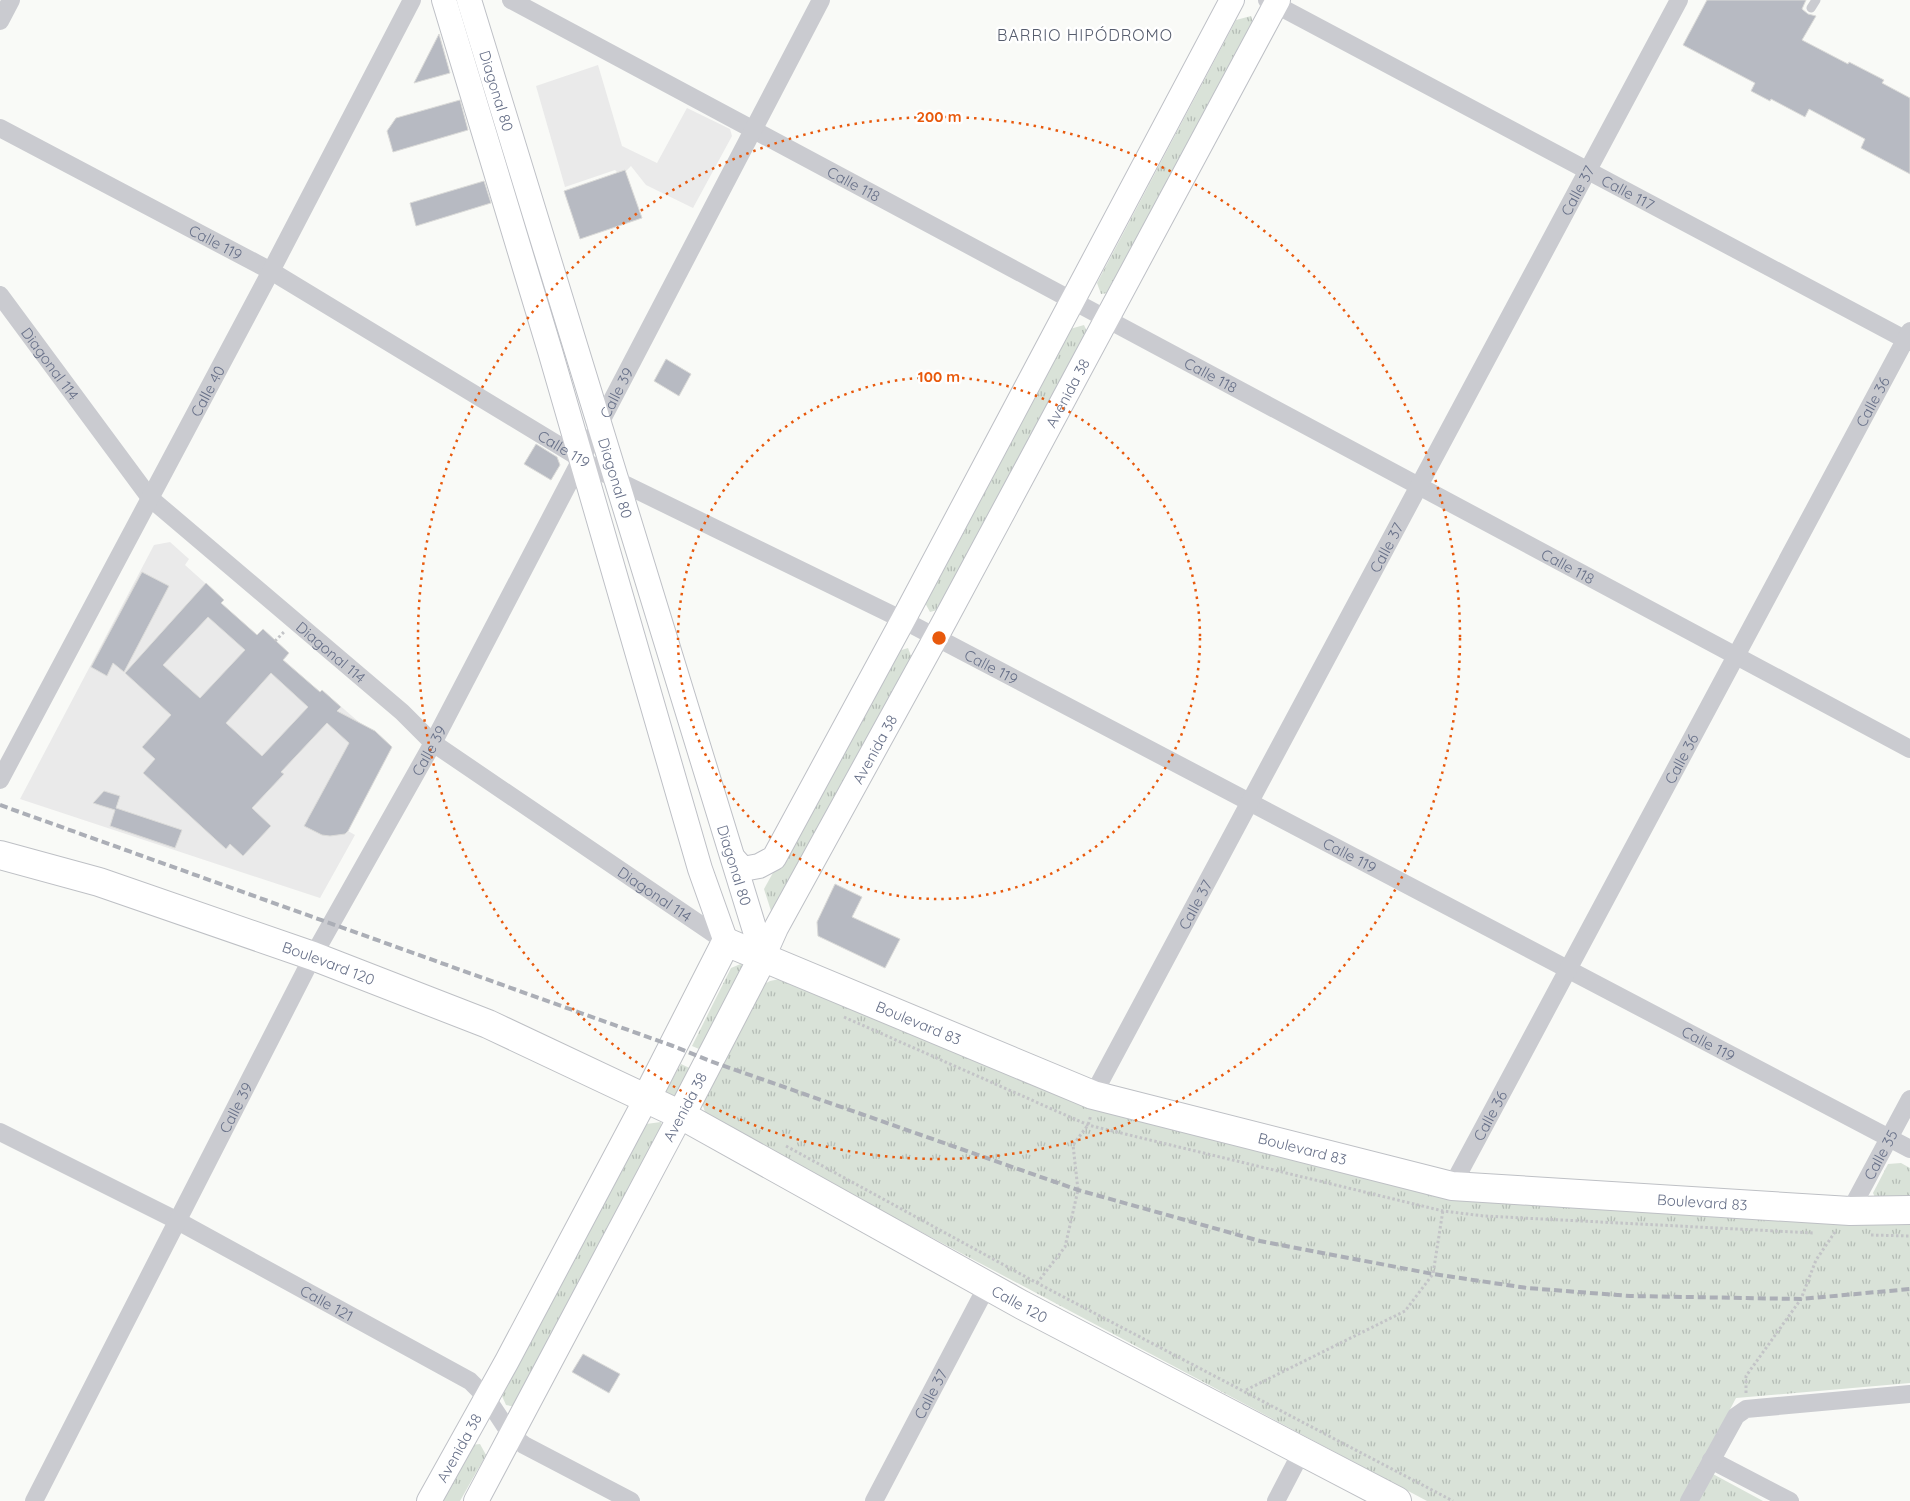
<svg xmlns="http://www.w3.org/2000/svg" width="1910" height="1501" font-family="Quicksand,sans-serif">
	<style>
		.built { fill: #eaeaea }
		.grass { fill: url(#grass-tufts) }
		.building { fill: #b7bac2; stroke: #dbdbd9; fill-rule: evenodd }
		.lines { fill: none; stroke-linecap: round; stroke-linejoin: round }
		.secondary-casing { stroke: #bec0c6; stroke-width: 26 }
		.primary-casing { stroke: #bec0c5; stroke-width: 30 }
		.path { stroke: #c3c4c7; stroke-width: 3; stroke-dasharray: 2.5 2.5; stroke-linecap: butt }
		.service { stroke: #cacbd0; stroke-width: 9 }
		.minor { stroke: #cacbd0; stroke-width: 18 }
		.secondary { stroke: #fff; stroke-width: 24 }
		.primary { stroke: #fff; stroke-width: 28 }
		.rail { stroke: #abaeb6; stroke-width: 4; stroke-dasharray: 8 4; stroke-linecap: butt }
		.ring { fill: none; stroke: #e8590c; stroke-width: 2.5; stroke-dasharray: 2.5 5 }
		.labels { text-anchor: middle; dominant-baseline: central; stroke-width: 5; stroke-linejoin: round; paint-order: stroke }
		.street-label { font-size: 15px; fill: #687189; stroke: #fff }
		.neighbourhood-label { font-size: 16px; letter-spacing: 1px; fill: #565d6e; stroke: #fff }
		.centre { fill: #e8590c; stroke: #fff; stroke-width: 2.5 }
		.ring-label { font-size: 15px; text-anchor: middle; font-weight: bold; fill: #e8590c; stroke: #fff; stroke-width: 5; stroke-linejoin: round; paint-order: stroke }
	</style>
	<defs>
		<pattern id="grass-tufts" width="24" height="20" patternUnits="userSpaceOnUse" patternTransform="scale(1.25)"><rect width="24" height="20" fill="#d9e2d8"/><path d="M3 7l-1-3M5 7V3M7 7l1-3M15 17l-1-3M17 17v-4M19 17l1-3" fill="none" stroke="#b4bcb5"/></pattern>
	</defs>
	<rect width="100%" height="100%" fill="#f9faf7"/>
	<g class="built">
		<path d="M 598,65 L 622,146 L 657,163 L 687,108 L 730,129 L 732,136 L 693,208 L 646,185 L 631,166 L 621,176 L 615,170 L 565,187 L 536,86 Z"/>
		<path d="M 170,542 L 189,559 L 185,565 L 224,600 L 221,603 L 257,635 L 263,629 L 289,653 L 284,660 L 320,692 L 322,690 L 360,723 L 375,731 L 392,747 L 348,831 L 355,835 L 320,898 L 20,799 L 154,545 Z"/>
	</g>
	<g class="grass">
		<path d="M 1251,16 L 1255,30 L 1114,292 L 1101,294 L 1097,283 L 1236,20 Z"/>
		<path d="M 1084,325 L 1090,338 L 941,609 L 930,612 L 924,601 L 1070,329 Z"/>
		<path d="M 908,648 L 913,661 L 772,914 L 764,889 L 895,652 Z"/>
		<path d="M 743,963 L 746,976 L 706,1052 L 692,1046 L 731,968 Z"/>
		<path d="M 789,977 L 1092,1108 L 1449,1196 L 1811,1222 L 1910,1222 L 1910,1383 L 1736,1398 L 1700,1467 L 1763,1501 L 1427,1501 L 707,1118 L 702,1103 L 755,989 L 770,981 Z"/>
		<path d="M 681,1064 L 698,1072 L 678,1108 L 661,1099 Z"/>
		<path d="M 661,1122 L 665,1135 L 516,1407 L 506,1405 L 502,1396 L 646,1124 Z"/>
		<path d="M 1901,1163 L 1910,1168 L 1910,1201 L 1878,1204 L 1873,1193 L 1888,1164 Z"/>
		<path d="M 480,1444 L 486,1455 L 460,1501 L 439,1501 L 470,1445 Z"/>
	</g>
	<g class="building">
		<path d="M 1707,0 L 1806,0 L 1802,9 L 1808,14 L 1816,16 L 1802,40 L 1848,64 L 1849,62 L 1884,80 L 1882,83 L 1910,98 L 1910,174 L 1861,148 L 1865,139 L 1809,109 L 1805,117 L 1771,99 L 1770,101 L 1751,91 L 1755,83 L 1683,45 Z"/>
		<path d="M 439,34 L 450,73 L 414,83 Z"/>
		<path d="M 460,100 L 468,130 L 393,152 L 387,131 L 396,118 Z"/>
		<path d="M 625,170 L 642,218 L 580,239 L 564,191 Z"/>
		<path d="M 484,181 L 491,203 L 416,226 L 410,203 Z"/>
		<path d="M 666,359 L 691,374 L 679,396 L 654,381 Z"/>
		<path d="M 536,444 L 557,457 L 560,465 L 551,480 L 524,464 Z"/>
		<path d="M 142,572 L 169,586 L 124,672 L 113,663 L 107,676 L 91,667 Z"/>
		<path d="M 206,583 L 224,600 L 221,603 L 257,635 L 263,629 L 289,653 L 283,660 L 320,692 L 322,690 L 341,707 L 337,711 L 375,731 L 392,747 L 348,831 L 345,834 L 330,836 L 322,835 L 304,826 L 349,743 L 327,723 L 281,772 L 284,774 L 252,808 L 271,826 L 243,856 L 230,844 L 226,849 L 143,773 L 155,759 L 142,747 L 171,715 L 125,673 ZM 208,617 L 245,650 L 200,698 L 163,665 ZM 271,673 L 308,707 L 262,756 L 226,723 Z"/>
		<path d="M 104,791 L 120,796 L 116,808 L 182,830 L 175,848 L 110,826 L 115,810 L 93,803 Z"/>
		<path d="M 835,884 L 862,897 L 852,917 L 900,939 L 885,968 L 818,936 L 817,922 Z"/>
		<path d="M 583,1354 L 620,1374 L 609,1393 L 572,1372 Z"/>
	</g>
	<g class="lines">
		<g class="secondary-casing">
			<g id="secondary">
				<path d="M 444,0 L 550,351 L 700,869 L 726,942"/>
				<path id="s12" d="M 469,0 L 763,957"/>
				<path d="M 733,858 L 743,869 L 759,866 L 774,858 L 903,620 L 1232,0"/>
				<path id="s13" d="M 763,957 L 776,928 L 936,637 L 1278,0"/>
				<path id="s14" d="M 429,1501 L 507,1361 L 646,1099"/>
				<path d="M 476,1501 L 681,1115"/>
			</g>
		</g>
		<g class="primary-casing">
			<g id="primary">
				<path id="s15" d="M 0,855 L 99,882 L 313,956 L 488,1024 L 681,1115 L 1022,1305 L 1397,1501"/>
				<path id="s16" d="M 646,1099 L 726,942 L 1093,1095 L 1452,1186 L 1850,1211 L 1910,1210"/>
				<path d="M 681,1115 L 763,957"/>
			</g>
		</g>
		<g class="path">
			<path d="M 275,641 L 284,632"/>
			<path d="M 844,1017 L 1088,1125 L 1443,1211 L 1484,1216 L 1814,1233"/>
			<path d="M 786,1146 L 1037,1283 L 1453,1501"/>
			<path d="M 1871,1235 L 1910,1236"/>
			<path d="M 1037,1283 L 1065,1247 L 1078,1190 L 1073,1145 L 1088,1125 L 1091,1115"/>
			<path d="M 1246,1390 L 1405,1311 L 1433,1274 L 1443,1210"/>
			<path d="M 1746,1393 L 1746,1376 L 1801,1299 L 1816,1260 L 1835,1232"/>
		</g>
		<path class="service" d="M 1811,8 L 1816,0"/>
		<g class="minor">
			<path id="s1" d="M 511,0 L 1910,749"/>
			<path id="s2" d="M 1267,0 L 1910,342"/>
			<path d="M 0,21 L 11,0"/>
			<path id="s3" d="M 0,128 L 271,271 L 616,480 L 903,620 L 1910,1149"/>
			<path id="s4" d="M 0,295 L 150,498 L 402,712 L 433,743 L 726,942"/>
			<path id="s5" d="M 0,780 L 271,271 L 412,0"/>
			<path id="s6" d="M 1093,1095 L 1679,0"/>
			<path id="s7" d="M 0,1132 L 176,1220 L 470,1381 L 486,1397 L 511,1435 L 524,1445 L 631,1501"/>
			<path id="s8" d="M 1452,1186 L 1910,331"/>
			<path id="s9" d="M 1850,1211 L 1910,1099"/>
			<path d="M 1711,1460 L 1790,1501"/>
			<path id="s10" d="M 34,1501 L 313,956 L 433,743 L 821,0"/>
			<path id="s11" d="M 874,1501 L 987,1286"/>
			<path d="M 1276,1501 L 1302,1451"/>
			<path d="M 1689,1501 L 1736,1416 L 1746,1409 L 1910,1394"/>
		</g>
		<use href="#secondary" class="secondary"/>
		<use href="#primary" class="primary"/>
		<path class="rail" d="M 0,805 L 673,1046 L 710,1061 L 1078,1190 L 1260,1241 L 1433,1274 L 1527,1288 L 1630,1296 L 1801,1299 L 1910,1289"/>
	</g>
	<g class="ring">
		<circle cx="939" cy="638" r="261"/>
		<circle cx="939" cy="638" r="521"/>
	</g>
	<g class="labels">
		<g class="street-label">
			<text stroke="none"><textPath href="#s12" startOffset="95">Diagonal 80</textPath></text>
			<text stroke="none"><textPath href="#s1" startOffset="389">Calle 118</textPath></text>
			<text stroke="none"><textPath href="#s6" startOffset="1026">Calle 37</textPath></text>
			<text stroke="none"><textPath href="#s2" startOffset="409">Calle 117</textPath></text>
			<text stroke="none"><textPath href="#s3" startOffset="244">Calle 119</textPath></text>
			<text stroke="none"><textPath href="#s4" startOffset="85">Diagonal 114</textPath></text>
			<text stroke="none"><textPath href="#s1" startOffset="794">Calle 118</textPath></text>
			<text stroke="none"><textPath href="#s5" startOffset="441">Calle 40</textPath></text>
			<text stroke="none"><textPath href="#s10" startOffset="1252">Calle 39</textPath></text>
			<text stroke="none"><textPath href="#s13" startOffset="641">Avenida 38</textPath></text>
			<text stroke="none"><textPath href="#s8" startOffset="890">Calle 36</textPath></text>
			<text stroke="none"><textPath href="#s3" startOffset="649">Calle 119</textPath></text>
			<text stroke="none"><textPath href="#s12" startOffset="500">Diagonal 80</textPath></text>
			<text stroke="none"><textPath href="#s6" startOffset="621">Calle 37</textPath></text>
			<text stroke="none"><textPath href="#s1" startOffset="1199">Calle 118</textPath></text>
			<text stroke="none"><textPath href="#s4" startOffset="490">Diagonal 114</textPath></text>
			<text stroke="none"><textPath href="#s3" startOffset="1129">Calle 119</textPath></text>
			<text stroke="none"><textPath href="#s13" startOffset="236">Avenida 38</textPath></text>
			<text stroke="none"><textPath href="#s10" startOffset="848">Calle 39</textPath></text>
			<text stroke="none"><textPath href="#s8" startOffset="485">Calle 36</textPath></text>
			<text stroke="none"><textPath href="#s3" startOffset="1534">Calle 119</textPath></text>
			<text stroke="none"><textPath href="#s12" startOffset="905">Diagonal 80</textPath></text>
			<text stroke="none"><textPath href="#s4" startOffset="895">Diagonal 114</textPath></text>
			<text stroke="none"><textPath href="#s6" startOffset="216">Calle 37</textPath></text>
			<text stroke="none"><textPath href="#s15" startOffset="346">Boulevard 120</textPath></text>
			<text stroke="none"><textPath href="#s16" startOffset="385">Boulevard 83</textPath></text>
			<text stroke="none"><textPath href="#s3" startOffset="1939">Calle 119</textPath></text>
			<text stroke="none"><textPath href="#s10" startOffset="442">Calle 39</textPath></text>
			<text transform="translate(685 1107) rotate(-62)">Avenida 38</text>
			<text stroke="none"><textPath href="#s8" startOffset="80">Calle 36</textPath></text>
			<text stroke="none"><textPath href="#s16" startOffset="790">Boulevard 83</textPath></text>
			<text stroke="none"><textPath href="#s9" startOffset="64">Calle 35</textPath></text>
			<text stroke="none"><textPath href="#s16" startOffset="1195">Boulevard 83</textPath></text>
			<text stroke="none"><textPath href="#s7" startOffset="369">Calle 121</textPath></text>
			<text stroke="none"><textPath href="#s15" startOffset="1118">Calle 120</textPath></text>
			<text stroke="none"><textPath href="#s11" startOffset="121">Calle 37</textPath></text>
			<text stroke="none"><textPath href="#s14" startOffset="61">Avenida 38</textPath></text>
		</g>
		<g class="neighbourhood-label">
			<text x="1085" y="35">BARRIO HIPÓDROMO</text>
		</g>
	</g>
	<circle cx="939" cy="638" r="8" class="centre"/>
	<g class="ring-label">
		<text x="939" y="122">200 m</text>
		<text x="939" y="382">100 m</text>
	</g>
</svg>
